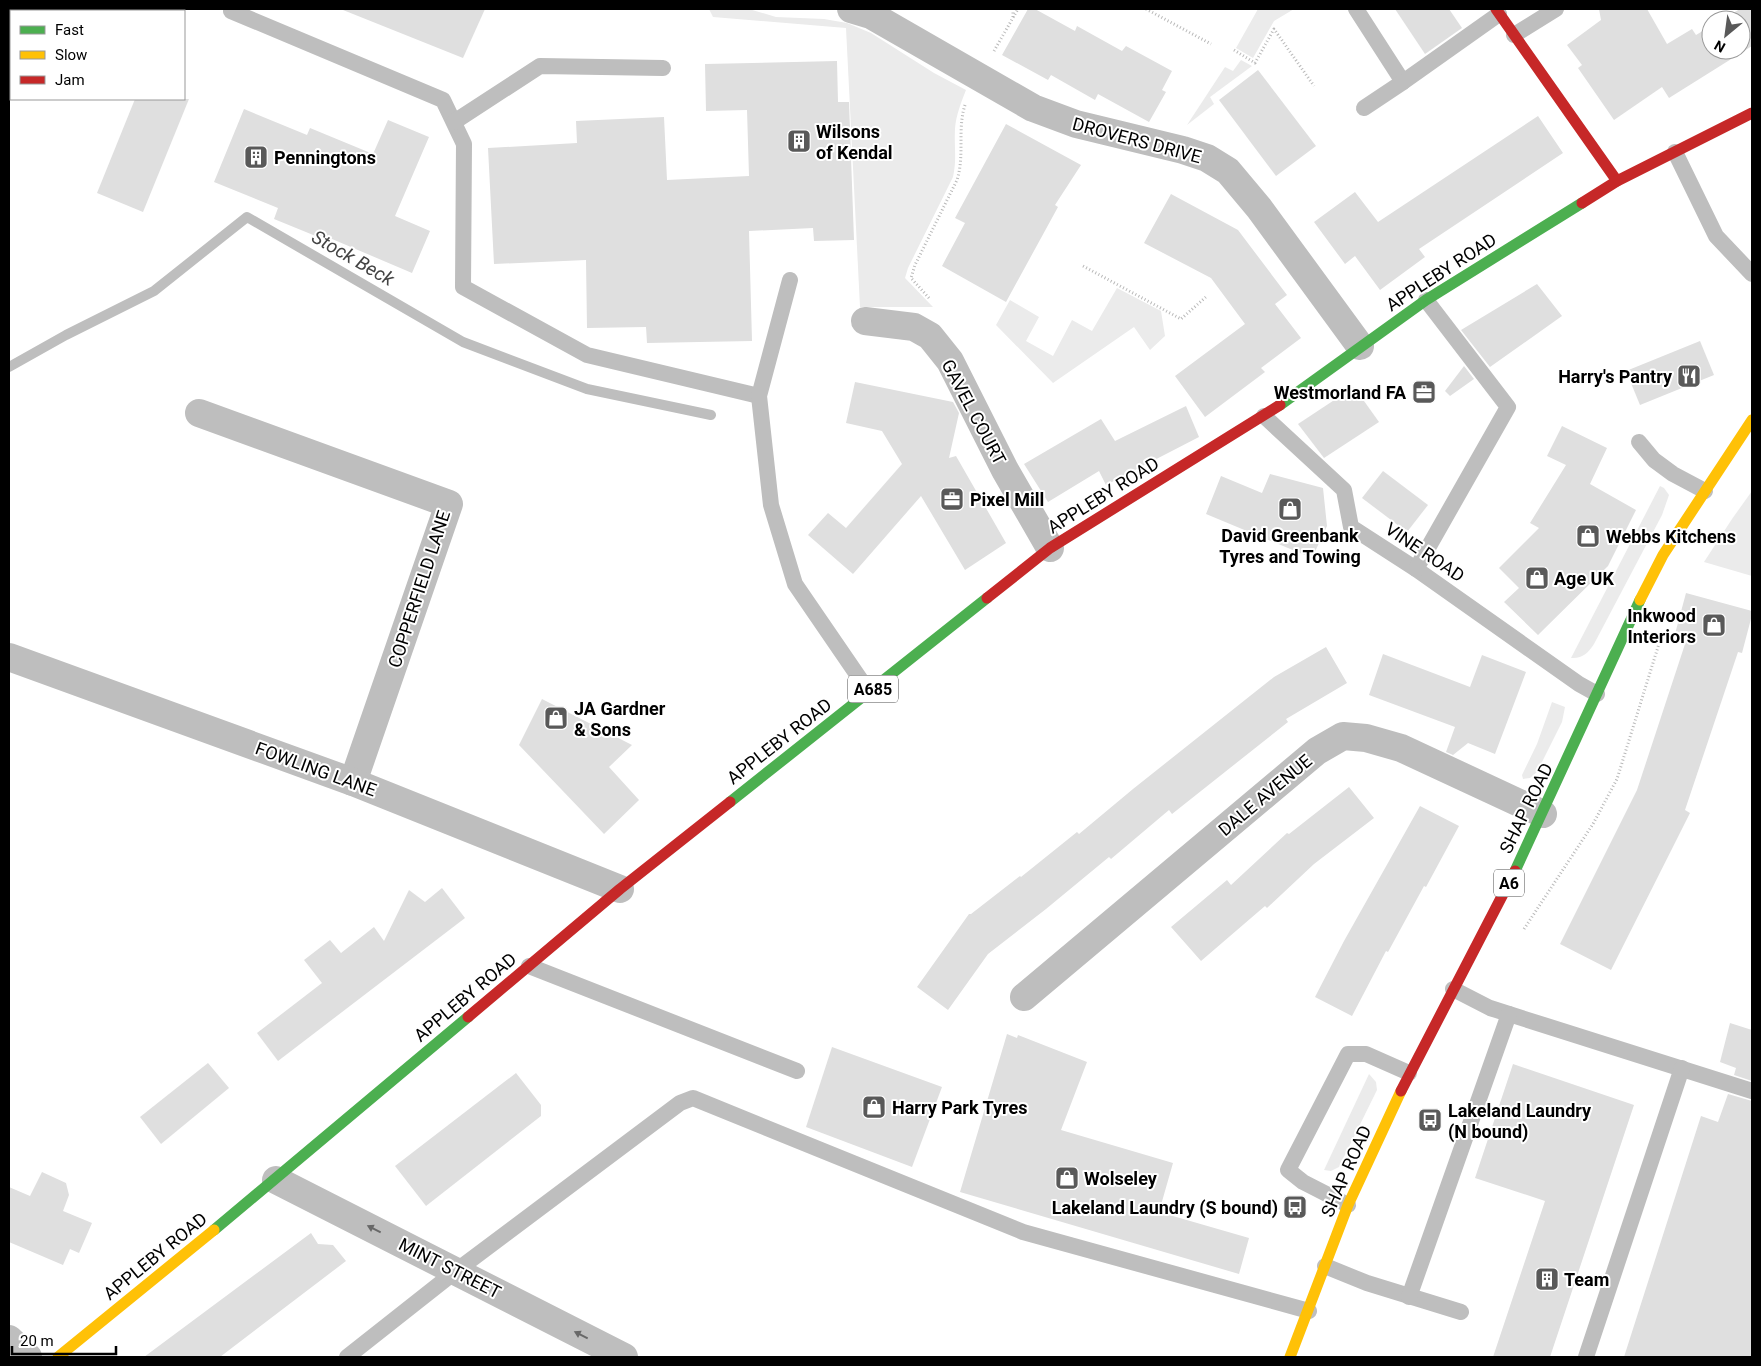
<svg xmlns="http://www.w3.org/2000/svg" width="1761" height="1366" font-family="Roboto,sans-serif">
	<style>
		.green { fill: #ebebeb }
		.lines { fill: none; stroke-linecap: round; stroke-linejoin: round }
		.stream { stroke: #bebebe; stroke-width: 10 }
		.building { fill: #dfdfdf }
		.path { stroke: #b9b9b9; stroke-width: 3; stroke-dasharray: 1 2.5; stroke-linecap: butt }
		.lane { stroke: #bebebe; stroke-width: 16 }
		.street { stroke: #bebebe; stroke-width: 28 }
		.fast { stroke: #4caf50; stroke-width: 11 }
		.slow { stroke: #ffc107; stroke-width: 11 }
		.jam { stroke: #c62828; stroke-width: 11 }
		.oneway { fill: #686868 }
		.labels { text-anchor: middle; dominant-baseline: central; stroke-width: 4; stroke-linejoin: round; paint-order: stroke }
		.shield { fill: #fff; stroke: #4c4c4c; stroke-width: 1 }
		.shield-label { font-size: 16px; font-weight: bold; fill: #000 }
		.poi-label { font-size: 18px; font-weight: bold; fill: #000; stroke: #fff; text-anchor: start }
		.street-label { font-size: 18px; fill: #000; stroke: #fff }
		.water-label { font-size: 19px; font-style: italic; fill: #434343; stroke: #fff }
	</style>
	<rect width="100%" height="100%" fill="#fff"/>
	<g class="green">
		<path d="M 709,9 L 749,9 L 776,17 L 824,19 L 847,23 L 871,33 L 934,73 L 966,90 C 961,103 956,115 955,129 C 954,147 957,159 953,177 L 908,268 L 905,278 L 933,307 L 860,307 L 846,28 L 713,17 Z"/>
		<path d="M 1258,9 L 1294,9 L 1274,21 L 1253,58 L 1236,48 Z"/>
		<path d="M 1241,60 L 1252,66 L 1210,97 L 1214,104 L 1187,125 L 1225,67 L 1233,71 Z"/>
		<path d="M 1117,288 L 1161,311 L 1165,336 L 1150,350 L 1134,327 L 1053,383 L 996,325 L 1010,300 L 1039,317 L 1026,341 L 1053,356 L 1072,320 L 1092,331 Z"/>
		<path d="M 1660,486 L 1664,488 L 1669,495 L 1662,515 L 1594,644 C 1588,653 1582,659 1571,658 Z"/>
		<path d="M 1752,491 L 1752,576 L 1704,562 L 1732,519 Z"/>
		<path d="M 1552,702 L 1565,707 L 1562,722 L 1537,772 L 1530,778 L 1523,779 L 1522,775 L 1537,744 Z"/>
		<path d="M 1369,1074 L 1376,1082 L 1377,1090 L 1339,1167 L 1331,1171 L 1324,1170 Z"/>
	</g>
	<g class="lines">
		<path class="stream" d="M 9,367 L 66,335 L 154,291 L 247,217 L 463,342 L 587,389 L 711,415"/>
	</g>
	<g class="building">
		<path d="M 343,9 L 485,9 L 463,58 L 343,10 Z"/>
		<path d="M 1028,9 L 1035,9 L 1075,31 L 1077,26 L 1122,51 L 1126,46 L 1172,71 L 1162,90 L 1166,92 L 1149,122 L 1098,94 L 1095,100 L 1051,75 L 1048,80 L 1002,55 Z"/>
		<path d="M 1395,9 L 1449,9 L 1462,28 L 1425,54 Z"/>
		<path d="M 1599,9 L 1647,9 L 1667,44 L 1692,29 L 1696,35 L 1711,26 L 1711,50 L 1741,50 L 1741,20 L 1721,20 L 1740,9 L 1752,9 L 1752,46 L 1669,98 L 1662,87 L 1614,120 L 1578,68 L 1582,65 L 1567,45 L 1601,20 Z"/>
		<path d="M 837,61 L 838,102 L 849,102 L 854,240 L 814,241 L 813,228 L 749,231 L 752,341 L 647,343 L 646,327 L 587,328 L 586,260 L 494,264 L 488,148 L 577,143 L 576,121 L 664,117 L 667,180 L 749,176 L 747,110 L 706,111 L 705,64 Z"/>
		<path d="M 1258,70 L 1316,146 L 1276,176 L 1219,100 Z"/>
		<path d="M 135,99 L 189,99 L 143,212 L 97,193 Z"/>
		<path d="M 244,109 L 307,135 L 310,128 L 373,154 L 388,120 L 429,137 L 395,216 L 430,231 L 412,273 L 325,236 L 323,239 L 274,219 L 278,208 L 214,182 Z"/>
		<path d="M 1538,116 L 1563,153 L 1419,249 L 1425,257 L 1380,290 L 1355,256 L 1345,264 L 1314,222 L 1355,192 L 1378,222 Z"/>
		<path d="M 1006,124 L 1081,165 L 1055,205 L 1058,207 L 1006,302 L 942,266 L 965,223 L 955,218 Z"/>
		<path d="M 1171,194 L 1238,230 L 1287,295 L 1275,304 L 1301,338 L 1261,368 L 1265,372 L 1205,417 L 1175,376 L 1245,324 L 1211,278 L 1144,243 Z"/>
		<path d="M 1537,284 L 1562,316 L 1490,367 L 1461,330 Z"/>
		<path d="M 1700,341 L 1714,375 L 1640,405 L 1626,371 Z"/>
		<path d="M 1464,366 L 1474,379 L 1450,396 L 1445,391 Z"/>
		<path d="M 855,382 L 953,402 L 959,413 L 949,458 L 956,456 L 1006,543 L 965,570 L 921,496 L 853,574 L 808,535 L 828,513 L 846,528 L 902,464 L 882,431 L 846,423 Z"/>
		<path d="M 1354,387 L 1379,422 L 1324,458 L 1298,424 Z"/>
		<path d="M 1186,406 L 1199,437 L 1106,485 L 1099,471 L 1048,502 L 1024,464 L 1101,419 L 1115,441 Z"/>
		<path d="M 1562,426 L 1607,448 L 1590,484 L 1636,510 L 1608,566 L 1538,635 L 1504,602 L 1519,588 L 1499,568 L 1539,528 L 1530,523 L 1566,465 L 1547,456 Z"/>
		<path d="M 1383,471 L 1428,505 L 1407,532 L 1362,498 Z"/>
		<path d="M 1270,474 L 1323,488 L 1327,526 L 1312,558 L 1206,514 L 1221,476 L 1262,493 Z"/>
		<path d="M 1686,593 L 1752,611 L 1752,615 L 1742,653 L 1738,652 L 1685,810 L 1690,813 L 1611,970 L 1560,944 L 1637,790 L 1687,638 L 1675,634 Z"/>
		<path d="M 1326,647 L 1347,683 L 1286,719 L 1288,722 L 1172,814 L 1169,810 L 1111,859 L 1109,857 L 1046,909 L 988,954 L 948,1010 L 917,987 L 969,914 L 971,914 L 1020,876 L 1021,877 L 1077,832 L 1079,834 L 1133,789 L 1274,677 Z"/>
		<path d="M 1383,654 L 1470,687 L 1482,655 L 1526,672 L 1495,754 L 1468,743 L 1453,755 L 1446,752 L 1455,727 L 1369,695 Z"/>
		<path d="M 542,699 L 632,745 L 609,767 L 639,800 L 604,834 L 519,745 Z"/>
		<path d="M 1349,787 L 1374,818 L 1314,864 L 1267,908 L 1265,906 L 1201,961 L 1171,927 L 1227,880 L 1231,885 L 1287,833 L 1289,834 Z"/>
		<path d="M 1420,806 L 1459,826 L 1426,887 L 1424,886 L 1388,952 L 1386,951 L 1352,1016 L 1315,997 L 1344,941 Z"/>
		<path d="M 442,888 L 465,918 L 278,1061 L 257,1033 L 322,983 L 304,960 L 330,940 L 341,953 L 374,927 L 384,941 L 409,890 L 425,902 Z"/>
		<path d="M 1730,1023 L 1752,1030 L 1752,1081 L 1734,1075 L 1736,1068 L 1720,1062 Z"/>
		<path d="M 1007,1034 L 1017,1038 L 1018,1035 L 1087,1062 L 1061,1130 L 1173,1163 L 1159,1212 L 1249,1238 L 1239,1274 L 960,1192 Z"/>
		<path d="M 832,1047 L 942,1087 L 912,1167 L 806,1127 Z"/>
		<path d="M 208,1063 L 229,1088 L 161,1144 L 140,1117 Z"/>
		<path d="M 1513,1064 L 1634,1105 L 1550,1357 L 1493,1357 L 1545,1201 L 1475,1178 Z"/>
		<path d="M 516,1073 L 541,1105 L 541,1116 L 426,1206 L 395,1166 Z"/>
		<path d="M 1728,1094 L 1752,1101 L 1752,1357 L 1624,1357 L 1701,1116 L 1718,1122 Z"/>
		<path d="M 42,1172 L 66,1183 L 69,1195 L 63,1211 L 92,1223 L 79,1253 L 70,1249 L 63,1265 L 9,1242 L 9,1187 L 30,1196 Z"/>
		<path d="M 311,1233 L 318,1244 L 333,1245 L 346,1261 L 220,1357 L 144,1357 Z"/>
	</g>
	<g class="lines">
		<g class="path">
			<path d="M 1013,9 L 1013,17"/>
			<path d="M 1146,9 L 1211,44"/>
			<path d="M 1234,50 L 1255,63 L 1274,29 L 1314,86"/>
			<path d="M 994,51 L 1018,9"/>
			<path d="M 1083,266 L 1181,319 L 1207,296"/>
			<path d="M 929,298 L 911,278 L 915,265 L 957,180 C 965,155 957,130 965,105"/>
			<path d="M 1524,929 L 1593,824 L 1617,779 L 1662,634"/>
		</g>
		<g class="lane">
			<path d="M 1356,9 L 1403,82 L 1499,14"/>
			<path d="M 231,11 L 443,100 L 464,144 L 463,287 L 587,355 L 759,396"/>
			<path d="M 1514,35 L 1556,9"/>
			<path d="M 1364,108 L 1403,82"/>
			<path d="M 454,122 L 540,66 L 663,68"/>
			<path d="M 1675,152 L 1716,236 L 1752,274"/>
			<path d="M 790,280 L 759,396 L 771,505 L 795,584 L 869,692"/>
			<path d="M 1264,416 L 1344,490 L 1351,527 L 1416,569 L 1579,684 L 1597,694"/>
			<path d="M 1639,442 L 1654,460 L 1673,474 L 1705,491"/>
			<path d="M 1416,569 L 1508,407 L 1426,300"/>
			<path d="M 529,966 L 797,1071"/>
			<path d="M 1453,989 L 1490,1008 L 1752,1091"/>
			<path d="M 1348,1205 L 1303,1182 L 1288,1170 L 1348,1054 L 1366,1054 L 1409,1073"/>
			<path d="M 1325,1266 L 1367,1283 L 1461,1312"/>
			<path d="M 1409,1297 L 1509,1014"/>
			<path d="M 347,1357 L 456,1271 L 680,1103 L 693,1098 L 1023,1232 L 1309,1311"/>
			<path d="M 1586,1357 L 1682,1068"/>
		</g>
		<g class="street">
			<path d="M 851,9 L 871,15 L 1033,108 L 1076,124 L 1183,150 L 1207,158 L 1228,171 L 1259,208 L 1360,346"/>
			<path d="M 865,321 L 914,327 L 930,336 L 950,361 L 1005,470 L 1050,548"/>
			<path d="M 199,413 L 449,504 L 353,782"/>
			<path d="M 9,657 L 353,782 L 620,889"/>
			<path d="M 1024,997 L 1317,751 L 1343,736 L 1366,738 L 1401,748 L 1543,814"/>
			<path d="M 276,1180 L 624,1357"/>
			<path d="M 9,1339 L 28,1357"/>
		</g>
		<g class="fast">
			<path d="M 1280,405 L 1426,300 L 1582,203"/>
			<path d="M 730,802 L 987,598"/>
			<path d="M 1515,871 L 1640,600"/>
			<path d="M 214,1230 L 468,1017"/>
		</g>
		<g class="slow">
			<path d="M 1640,600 L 1663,555 L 1752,420"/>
			<path d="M 58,1357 L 214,1230"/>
			<path d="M 1290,1357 L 1348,1205 L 1401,1091"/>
		</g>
		<g class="jam">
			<path d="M 1496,9 L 1617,181"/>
			<path d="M 1582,203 L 1617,181 L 1752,113"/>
			<path d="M 987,598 L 1050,548 L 1280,405"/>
			<path d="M 468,1017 L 620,889 L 730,802"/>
			<path d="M 1401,1091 L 1515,871"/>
		</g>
	</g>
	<defs><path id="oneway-solid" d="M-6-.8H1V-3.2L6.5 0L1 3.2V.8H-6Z" transform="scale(1.25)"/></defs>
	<g class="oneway">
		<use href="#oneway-solid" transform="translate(374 1229) rotate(-153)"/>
		<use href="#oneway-solid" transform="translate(581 1335) rotate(-153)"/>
	</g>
	<defs>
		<g id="building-square" transform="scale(1.25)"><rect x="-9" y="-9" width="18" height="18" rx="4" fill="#595959" stroke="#fff"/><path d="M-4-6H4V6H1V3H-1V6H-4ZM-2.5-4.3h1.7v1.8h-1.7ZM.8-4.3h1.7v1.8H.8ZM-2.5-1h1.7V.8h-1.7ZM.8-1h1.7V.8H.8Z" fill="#fff"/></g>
		<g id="restaurant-square" transform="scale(1.25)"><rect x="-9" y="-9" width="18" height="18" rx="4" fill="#595959" stroke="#fff"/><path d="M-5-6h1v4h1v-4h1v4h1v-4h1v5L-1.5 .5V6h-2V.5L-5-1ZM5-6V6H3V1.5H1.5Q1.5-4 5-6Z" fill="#fff"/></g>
		<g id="office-square" transform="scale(1.25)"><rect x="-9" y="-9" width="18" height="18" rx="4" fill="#595959" stroke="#fff"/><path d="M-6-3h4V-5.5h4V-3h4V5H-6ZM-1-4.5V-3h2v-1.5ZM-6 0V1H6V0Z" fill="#fff"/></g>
		<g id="shop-square" transform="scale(1.25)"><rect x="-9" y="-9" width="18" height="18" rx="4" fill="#595959" stroke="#fff"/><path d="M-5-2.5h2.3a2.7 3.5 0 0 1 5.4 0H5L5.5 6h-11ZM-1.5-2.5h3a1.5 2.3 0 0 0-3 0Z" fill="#fff"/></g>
		<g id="bus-square" transform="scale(1.25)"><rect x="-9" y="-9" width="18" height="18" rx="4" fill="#595959" stroke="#fff"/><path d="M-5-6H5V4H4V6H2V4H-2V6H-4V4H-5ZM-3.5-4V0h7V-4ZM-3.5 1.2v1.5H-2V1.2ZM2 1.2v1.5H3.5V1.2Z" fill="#fff"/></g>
	</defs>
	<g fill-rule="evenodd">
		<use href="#building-square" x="799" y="141"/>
		<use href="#building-square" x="256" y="157"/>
		<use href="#restaurant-square" x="1689" y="376"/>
		<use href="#office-square" x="1424" y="392"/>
		<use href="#office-square" x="952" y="499"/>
		<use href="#shop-square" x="1290" y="509"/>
		<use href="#shop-square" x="1588" y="536"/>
		<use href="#shop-square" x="1537" y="578"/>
		<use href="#shop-square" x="1714" y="625"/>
		<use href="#shop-square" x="556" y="718"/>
		<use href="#shop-square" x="874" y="1107"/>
		<use href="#bus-square" x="1430" y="1120"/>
		<use href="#shop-square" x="1067" y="1178"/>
		<use href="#bus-square" x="1295" y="1207"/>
		<use href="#building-square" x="1547" y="1279"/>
	</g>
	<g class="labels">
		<g class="shield">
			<rect x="848" y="675.5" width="50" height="27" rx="4"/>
			<rect x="1494" y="869.5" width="30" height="27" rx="4"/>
		</g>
		<g class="shield-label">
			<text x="873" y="689">A685</text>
			<text x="1509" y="883">A6</text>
		</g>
		<g class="poi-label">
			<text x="816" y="131">Wilsons<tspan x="816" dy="21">of Kendal</tspan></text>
			<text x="274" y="157">Penningtons</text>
			<text x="1672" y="376" text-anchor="end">Harry's Pantry</text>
			<text x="1406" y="392" text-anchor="end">Westmorland FA</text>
			<text x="970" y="499">Pixel Mill</text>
			<text x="1290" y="535" text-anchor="middle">David Greenbank<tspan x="1290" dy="21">Tyres and Towing</tspan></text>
			<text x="1606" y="536">Webbs Kitchens</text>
			<text x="1554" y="578">Age UK</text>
			<text x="1696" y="615" text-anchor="end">Inkwood<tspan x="1696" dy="21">Interiors</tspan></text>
			<text x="574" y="708">JA Gardner<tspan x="574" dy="21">&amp; Sons</tspan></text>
			<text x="892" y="1107">Harry Park Tyres</text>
			<text x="1448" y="1110">Lakeland Laundry<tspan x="1448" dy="21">(N bound)</tspan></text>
			<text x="1084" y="1178">Wolseley</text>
			<text x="1278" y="1207" text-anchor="end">Lakeland Laundry (S bound)</text>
			<text x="1564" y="1279">Team</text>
		</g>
		<g class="street-label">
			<text transform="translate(1137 140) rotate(15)">DROVERS DRIVE</text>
			<text transform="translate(1441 272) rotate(-33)">APPLEBY ROAD</text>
			<text transform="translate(974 412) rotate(62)">GAVEL COURT</text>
			<text transform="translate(1103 495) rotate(-32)">APPLEBY ROAD</text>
			<text transform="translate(1425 552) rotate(34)">VINE ROAD</text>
			<text transform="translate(419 589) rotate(-72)">COPPERFIELD LANE</text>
			<text transform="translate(779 741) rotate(-38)">APPLEBY ROAD</text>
			<text transform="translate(316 769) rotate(20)">FOWLING LANE</text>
			<text transform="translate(1265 795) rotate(-40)">DALE AVENUE</text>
			<text transform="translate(1526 808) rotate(-64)">SHAP ROAD</text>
			<text transform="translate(465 997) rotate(-40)">APPLEBY ROAD</text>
			<text transform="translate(1346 1171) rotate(-66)">SHAP ROAD</text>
			<text transform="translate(155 1256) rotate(-39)">APPLEBY ROAD</text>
			<text transform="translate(450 1268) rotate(27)">MINT STREET</text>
		</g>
		<g class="water-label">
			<text transform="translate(353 258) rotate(30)">Stock Beck</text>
		</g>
	</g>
	<rect width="1761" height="1366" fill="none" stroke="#000000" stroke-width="20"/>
	<rect x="10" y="10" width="175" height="90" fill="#ffffff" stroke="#999999"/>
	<rect x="20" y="26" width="25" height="8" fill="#4caf50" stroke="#999999"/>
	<text x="55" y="35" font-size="15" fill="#000000">Fast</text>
	<rect x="20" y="51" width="25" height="8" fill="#ffc107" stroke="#999999"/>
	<text x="55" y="60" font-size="15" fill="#000000">Slow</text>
	<rect x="20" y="76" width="25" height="8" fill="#c62828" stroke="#999999"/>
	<text x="55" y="85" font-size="15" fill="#000000">Jam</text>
	<g transform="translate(1726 35) rotate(209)"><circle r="24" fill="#ffffff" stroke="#999999"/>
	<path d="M0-4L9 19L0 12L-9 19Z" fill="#595959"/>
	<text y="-8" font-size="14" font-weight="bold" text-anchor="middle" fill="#000000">N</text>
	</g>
	<path d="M12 1346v8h104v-8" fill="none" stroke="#000000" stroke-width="2.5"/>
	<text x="20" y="1346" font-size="15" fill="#000000" stroke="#ffffff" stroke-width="4" paint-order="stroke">20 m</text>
</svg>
